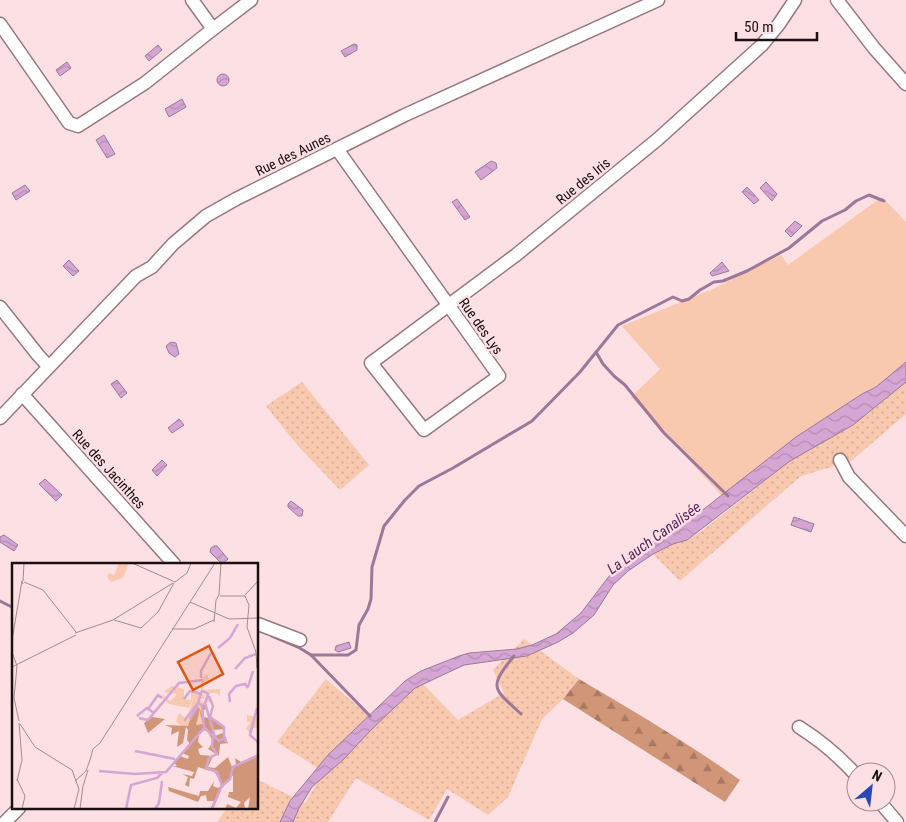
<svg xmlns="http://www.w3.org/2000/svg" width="906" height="822" font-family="'Roboto Condensed',sans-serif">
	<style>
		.grass { fill: url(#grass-dots) }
		.forest { fill: url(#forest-firs) }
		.garden { fill: #f8c8af }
		.water { fill: url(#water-waves); stroke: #9d789a }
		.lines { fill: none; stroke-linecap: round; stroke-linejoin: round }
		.stream { stroke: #9d789a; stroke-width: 3 }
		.minor-casing { stroke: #96787d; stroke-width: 15 }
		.minor { stroke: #fff; stroke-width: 12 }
		.labels { text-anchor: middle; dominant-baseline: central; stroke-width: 5; stroke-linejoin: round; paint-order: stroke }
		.street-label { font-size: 14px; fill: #1a0f11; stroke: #fce0e4 }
		.water-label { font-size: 15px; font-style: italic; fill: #5e265f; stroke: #fce0e4 }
		.inset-river { fill: none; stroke: #d5a5d4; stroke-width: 2.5 }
		.inset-road { fill: none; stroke: #a28c90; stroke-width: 1 }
		.view { fill: #de550c; fill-opacity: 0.15; stroke: #de550c; stroke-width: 2.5 }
		.inset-edge { fill: none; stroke: #1a0f11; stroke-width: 2.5 }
	</style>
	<defs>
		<pattern id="grass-dots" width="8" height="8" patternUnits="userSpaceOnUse" patternTransform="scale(1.25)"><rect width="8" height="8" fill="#f8c8af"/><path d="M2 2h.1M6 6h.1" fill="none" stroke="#d4ab96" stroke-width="1.8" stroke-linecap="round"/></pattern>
		<pattern id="forest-firs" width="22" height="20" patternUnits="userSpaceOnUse" patternTransform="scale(1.25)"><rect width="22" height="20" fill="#d19678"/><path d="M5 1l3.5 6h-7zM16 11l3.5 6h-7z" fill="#a97961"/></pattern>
		<pattern id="water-waves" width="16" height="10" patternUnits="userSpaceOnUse" patternTransform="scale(1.25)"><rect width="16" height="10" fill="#d5a5d4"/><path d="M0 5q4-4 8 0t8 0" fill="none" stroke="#b68db5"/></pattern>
	</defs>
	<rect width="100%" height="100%" fill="#fce0e4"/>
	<g class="grass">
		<path d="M 302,382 L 369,465 L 340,490 L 298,446 L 266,406 Z"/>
		<path d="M 906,382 L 906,414 L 851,461 L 801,476 L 680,581 L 653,554 L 673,544 L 687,540 L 702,531 L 790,461 L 853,425 Z"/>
		<path d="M 524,639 L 579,679 L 563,699 L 542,719 L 508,797 L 488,815 L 447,789 L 429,820 L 356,778 L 328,822 L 217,822 L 227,808 L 258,808 L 258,780 L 305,803 L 324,772 L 277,742 L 326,679 L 376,722 L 420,681 L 458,720 L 504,693 L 493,670 Z"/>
	</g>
	<path class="forest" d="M 579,679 C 633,711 688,743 740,780 L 725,802 L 563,699 Z"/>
	<path class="garden" d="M 882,197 L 906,222 L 906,362 L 876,387 L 862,394 L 796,437 L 722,496 L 631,397 L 660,369 L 622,326 L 713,289 L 781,255 L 788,265 Z"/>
	<g class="water">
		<path d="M 354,44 L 357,45 L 357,50 L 345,57 L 341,51 Z"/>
		<path d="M 158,45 L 162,50 L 149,61 L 145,56 Z"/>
		<path d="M 67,62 L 71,68 L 60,76 L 56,70 Z"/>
		<circle cx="223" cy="80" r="6"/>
		<path d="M 182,99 L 186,107 L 169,117 L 165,109 Z"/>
		<path d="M 104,135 L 115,154 L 107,158 L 96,140 Z"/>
		<path d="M 491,161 L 496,163 L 497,168 L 481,180 L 475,172 Z"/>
		<path d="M 766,182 L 777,194 L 772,201 L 760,188 Z"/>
		<path d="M 25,185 L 30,191 L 16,200 L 12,193 Z"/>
		<path d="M 747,187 L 759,200 L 754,204 L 742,192 Z"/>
		<path d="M 457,199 L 470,217 L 465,220 L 452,202 Z"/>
		<path d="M 795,221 L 802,226 L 791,237 L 785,231 Z"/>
		<path d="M 69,260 L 79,271 L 73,276 L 63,266 Z"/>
		<path d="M 722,262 L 729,271 L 712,276 L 710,273 Z"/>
		<path d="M 171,342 L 176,343 L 179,354 L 175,357 L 169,353 L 166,346 Z"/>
		<path d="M 906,362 L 906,382 L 853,425 L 790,461 L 687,540 L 673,544 L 653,554 L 628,571 L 613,585 L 594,615 L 573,633 L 558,642 L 527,656 L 464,665 L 415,688 L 371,730 L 343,760 L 312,787 L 299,808 L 293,822 L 280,822 L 290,801 L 328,755 L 405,681 L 421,671 L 459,656 L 469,653 L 517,649 L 532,645 L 556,634 L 581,613 L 613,571 L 633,554 L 695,516 L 796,437 L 862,394 L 876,387 Z"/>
		<path d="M 117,380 L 127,393 L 121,398 L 111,384 Z"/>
		<path d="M 179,419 L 184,425 L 172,433 L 168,428 Z"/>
		<path d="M 162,460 L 167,465 L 157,476 L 152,470 Z"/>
		<path d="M 45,479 L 62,495 L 56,501 L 39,484 Z"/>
		<path d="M 291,501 L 303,510 L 302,516 L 298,516 L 288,507 L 288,504 Z"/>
		<path d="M 794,517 L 814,524 L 811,532 L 791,525 Z"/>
		<path d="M 4,535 L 18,545 L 14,551 L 0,542 L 0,537 Z"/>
		<path d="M 214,546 L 217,546 L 228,559 L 222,564 L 210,552 L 211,548 Z"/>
		<path d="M 349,642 L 351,648 L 338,652 L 335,650 L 336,646 Z"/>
	</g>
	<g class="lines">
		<g class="stream">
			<path d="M 596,352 L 603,364 L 614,376 L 625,385 L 664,433 L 728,496"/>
			<path d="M 0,601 L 14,608"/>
			<path d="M 272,636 L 298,647 L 311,655 L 370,716"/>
			<path d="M 311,655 L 348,655 L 356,650 L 359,625 L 368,609 L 371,599 L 372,567 L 384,526 L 405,500 L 419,486 L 453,468 L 532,421 L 580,372 L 618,325 L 673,297 L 682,301 L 689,299 L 700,290 L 714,282 L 723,281 L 747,271 L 789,248 L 822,221 L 845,210 L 856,201 L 869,195 L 884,201"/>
			<path d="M 514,656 C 488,688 493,688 521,714"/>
			<path d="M 435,822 L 448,797"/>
		</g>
		<g class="minor-casing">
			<g id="minor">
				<path d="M 192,0 L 213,29"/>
				<path d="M 837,0 L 874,48 L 906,84"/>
				<path d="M 0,24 L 69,123 L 78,126 L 145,83 L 213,29 L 251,0"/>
				<path d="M 337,149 L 499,376 L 424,430 L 371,363 L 516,255 L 658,139 L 762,45 L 779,24 L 795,0"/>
				<path d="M 0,307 L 38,355 L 48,366"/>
				<path d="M 22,394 L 174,564"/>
				<path d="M 0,418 L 136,276 L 152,267 L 173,244 L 206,216 L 236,199 L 405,115 L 658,0"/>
				<path d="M 840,460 L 849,477 L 906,536"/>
				<path d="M 258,624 L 300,640"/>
				<path d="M 799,727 C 821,741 839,756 856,775"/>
				<path d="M 880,802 L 897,822"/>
				<path d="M 5,822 L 19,808"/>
			</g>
		</g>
		<use href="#minor" class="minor"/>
	</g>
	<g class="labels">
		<g class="street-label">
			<text transform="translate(293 154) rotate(-26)">Rue des Aunes</text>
			<text transform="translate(583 181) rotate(-39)">Rue des Iris</text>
			<text transform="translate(481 326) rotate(55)">Rue des Lys</text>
			<text transform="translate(109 469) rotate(48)">Rue des Jacinthes</text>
		</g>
		<g class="water-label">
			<text transform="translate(654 538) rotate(-36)">La Lauch Canalisée</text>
		</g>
	</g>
	<g transform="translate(12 563)">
		<rect width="246" height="246" fill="#fce0e4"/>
		<path d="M 107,0 L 117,0 L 111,15 L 99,19 L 95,14 L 97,10 L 102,12 ZM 195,111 L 197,117 L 192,119 L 191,127 L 208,126 L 208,134 L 205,130 L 189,130 L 189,116 ZM 182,133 L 185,134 L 184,139 L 190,143 L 191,162 L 184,162 L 187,145 L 183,142 L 176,164 L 172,164 L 164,159 L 167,150 L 173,155 L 170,160 L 175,155 ZM 244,145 L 246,165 L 241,165 L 238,171 L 234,165 L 239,159 L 235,159 L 235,152 L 243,154 Z" fill="#f8c8af"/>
		<path d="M 183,142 L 188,146 L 184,162 L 191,161 L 188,150 L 190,142 L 194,141 L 195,145 L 189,149 L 191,154 L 198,155 L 213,166 L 201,167 L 203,173 L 211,170 L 216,180 L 208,181 L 207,193 L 196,186 L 201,179 L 196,169 L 192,167 L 187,172 L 186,179 L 191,184 L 186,186 L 188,192 L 201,193 L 196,204 L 203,205 L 216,194 L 220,204 L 224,201 L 223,195 L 229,199 L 246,191 L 246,246 L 236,246 L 238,234 L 232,240 L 233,246 L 213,246 L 215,241 L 224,245 L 229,239 L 216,234 L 217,229 L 221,229 L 221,212 L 210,225 L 201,246 L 198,246 L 202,238 L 195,238 L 194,232 L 189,233 L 186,239 L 157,228 L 156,224 L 187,233 L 188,228 L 196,228 L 202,218 L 201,223 L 206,225 L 210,222 L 201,206 L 198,208 L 186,204 L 182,216 L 178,215 L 177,224 L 173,222 L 176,214 L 170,211 L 180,213 L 182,209 L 160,203 L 165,203 L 162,200 L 169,191 L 168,193 L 176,196 L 177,193 L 170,190 L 178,181 L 175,177 L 176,167 L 174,164 L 171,180 L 165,184 L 167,168 L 159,172 L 160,165 L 153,162 L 176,163 ZM 140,154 L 153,156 L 136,170 L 132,160 Z" fill="#d19678"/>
		<path d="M 160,123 L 172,126 L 172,136 L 179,137 L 179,128 L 187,130 L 187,134 L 189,130 L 193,131 L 192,136 L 187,136 L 192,139 L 197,132 L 199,138 L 190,142 L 183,139 L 185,134 L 182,133 L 177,145 L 157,141 L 149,134 L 150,132 L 158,138 L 163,134 L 164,131 L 152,129 Z" fill="#f8c8af"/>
		<path class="inset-river" d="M 206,85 L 218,75 L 226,61M 223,106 L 233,95 L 244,91M 189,115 L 189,108 L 199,90M 236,124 L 241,108M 190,127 L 186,140 L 190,142 L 192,164 L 201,173 L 200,184 L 205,191 L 197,195 L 194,205 L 205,209 L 210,223M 191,128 L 196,131 L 193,140 L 203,174 L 207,178 L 213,175 L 214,179M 197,133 L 201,143 L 198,154 L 212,164 L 212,174M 172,136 L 178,128 L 190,131M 218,139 L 217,131 L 224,123 L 233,121 L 236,125M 245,145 L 238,172 L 247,180M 136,146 L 146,132 L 150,135M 125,153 L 135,145 L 142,150M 127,155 L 136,157 L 167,120 L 191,117M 178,156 L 186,143M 172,158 L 186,140M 123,188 L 163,196M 87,208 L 123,211 L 154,209 L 192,165M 114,246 L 119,222 L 145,215 L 150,210M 143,246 L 147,240 L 150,218M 200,246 L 209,224 L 218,216 L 221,204 L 247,192"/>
		<path class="inset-road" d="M 120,0 L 163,19M 11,18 L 12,0M 12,19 L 31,27 L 64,69M 163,19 L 175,10 L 179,0M 233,32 L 247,17M 208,33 L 233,33M 233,33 L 237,42 L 235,64 L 244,89 L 245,105M 204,37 L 207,32 L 209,0M 178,39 L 217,56 L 247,55M 101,57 L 161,20M 102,57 L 129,65 L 146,49 L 162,20M 202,59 L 204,37M 160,66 L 182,66 L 202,57M 63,70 L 101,57M 0,77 L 10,18 L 11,21M 0,89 L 5,103 L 2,135 L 7,158M 0,104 L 64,72M 8,161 L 23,184 L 60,207M 78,197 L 81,186 L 88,180 L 203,0M 60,207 L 67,226 L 62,246M 5,216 L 13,233 L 10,246M 5,218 L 10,197 L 7,160M 63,218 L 74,208 L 78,197M 71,223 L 76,207M 68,246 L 71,223"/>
		<path class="view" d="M 197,83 L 211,111 L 181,127 L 166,99 Z"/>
		<rect width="246" height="246" class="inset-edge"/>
	</g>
	<g transform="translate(871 787) rotate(28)"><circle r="24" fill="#fce0e4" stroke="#a28c90"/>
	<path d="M0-4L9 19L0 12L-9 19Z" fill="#2749b8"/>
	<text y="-8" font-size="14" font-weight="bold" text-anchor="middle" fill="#1a0f11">N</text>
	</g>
	<path d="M736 32v8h81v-8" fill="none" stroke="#1a0f11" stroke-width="2.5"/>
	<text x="744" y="32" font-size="15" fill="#1a0f11" stroke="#fce0e4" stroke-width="4" paint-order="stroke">50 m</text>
</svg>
